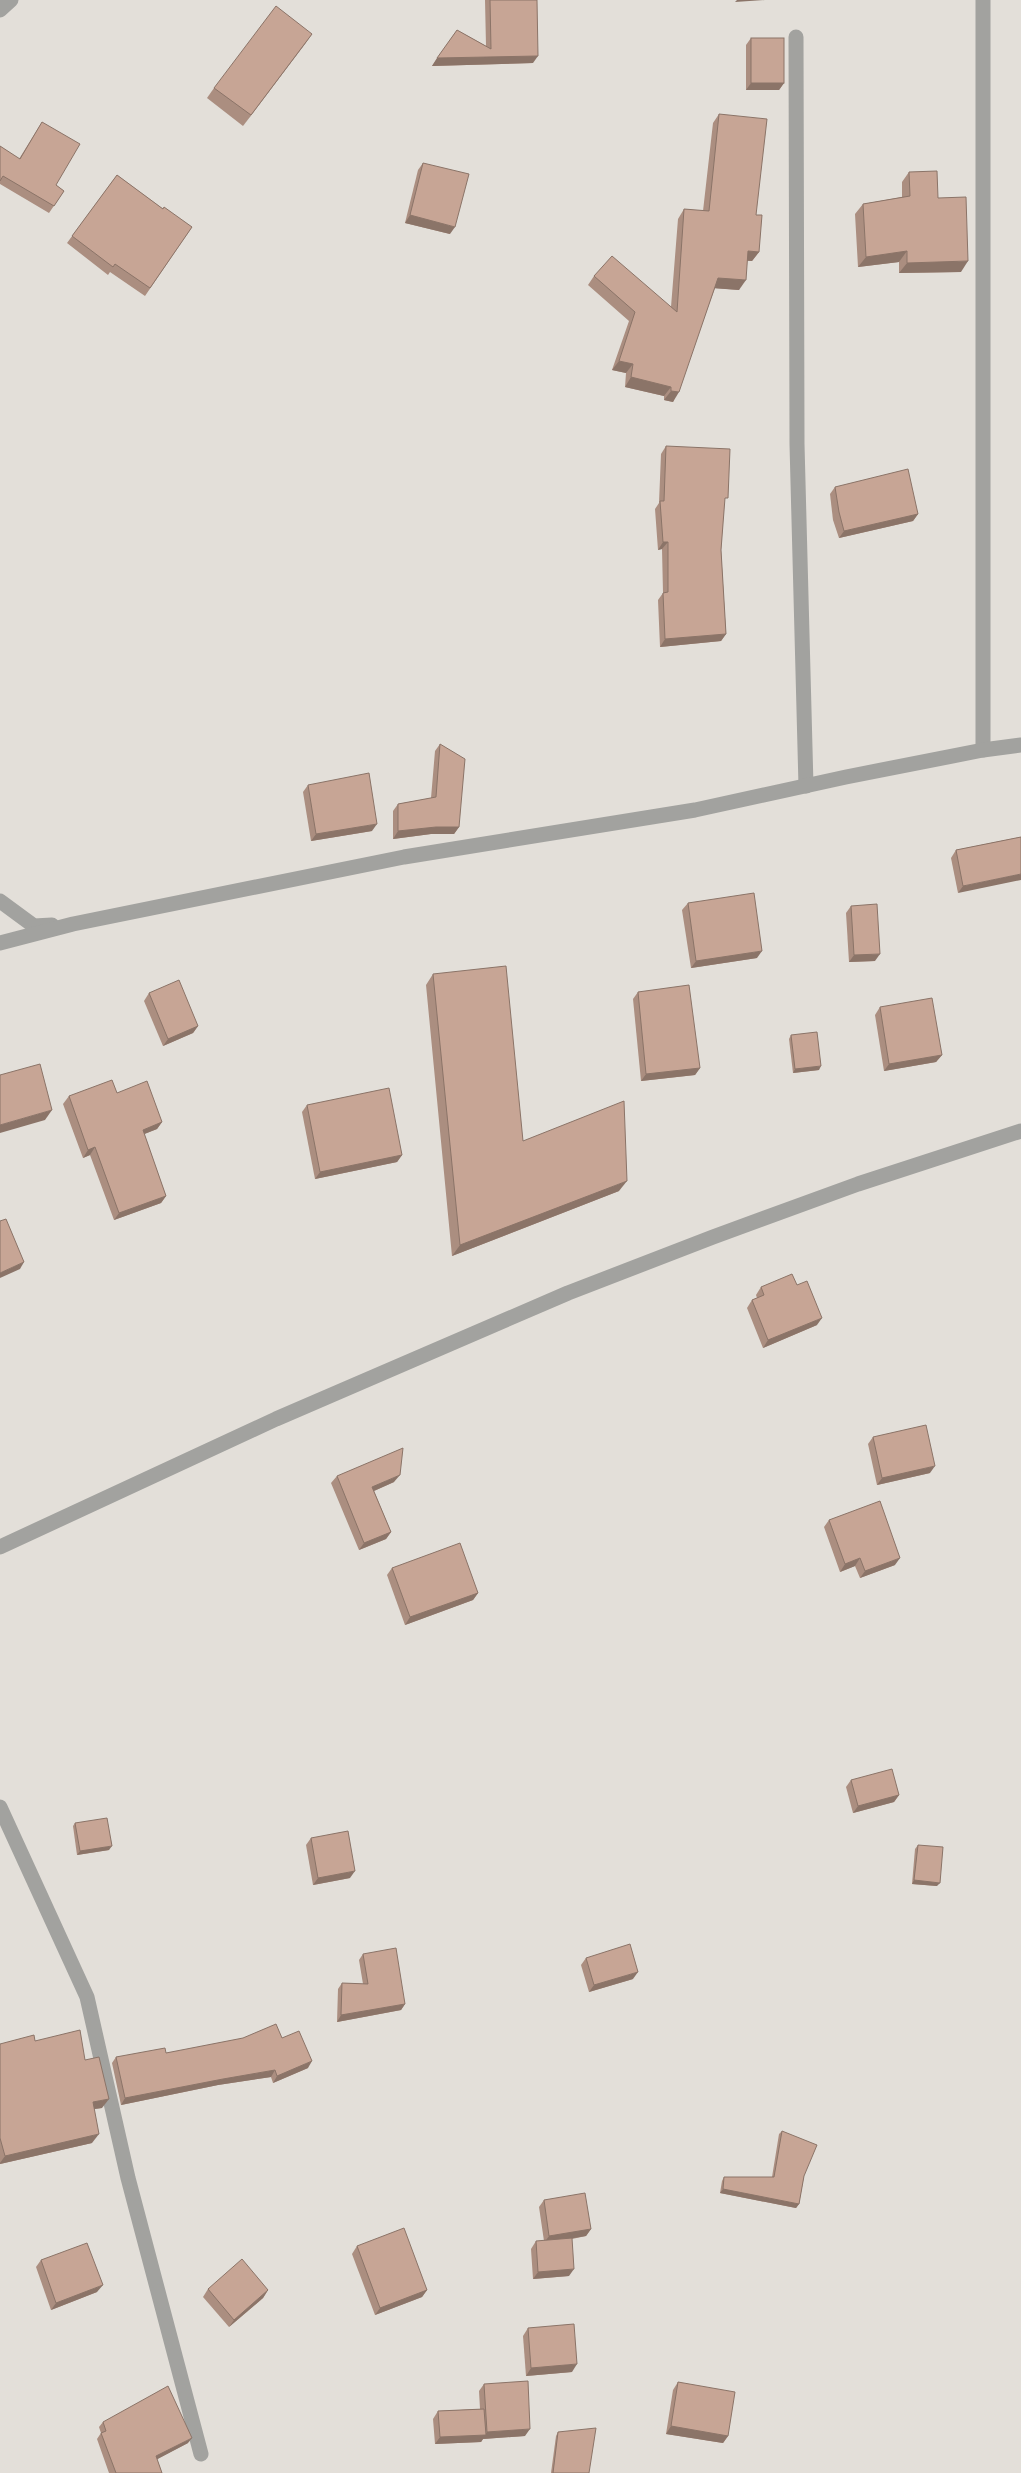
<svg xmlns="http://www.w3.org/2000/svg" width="1021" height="2473" font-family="'Times New Roman',serif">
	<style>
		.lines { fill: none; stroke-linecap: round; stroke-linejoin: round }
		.minor { stroke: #a2a29f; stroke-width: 15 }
		.wall { fill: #ab8e80 }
		.shaded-wall { fill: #8b7468 }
		.building { fill: #c7a595; stroke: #8b7468 }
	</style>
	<rect width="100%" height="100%" fill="#e3dfd9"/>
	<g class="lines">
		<g class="minor">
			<path d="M 983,0 L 983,750"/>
			<path d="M 0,10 L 11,0"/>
			<path d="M 796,37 L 797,444 L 806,786"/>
			<path d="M 0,901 L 34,926 L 52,925"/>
			<path d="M 0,943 L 73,924 L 404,857 L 695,810 L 846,777 L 983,750 L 1021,745"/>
			<path d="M 0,1547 L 276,1419 L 568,1293 L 713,1237 L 858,1184 L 1021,1131"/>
			<path d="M 0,1807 L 87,1997 L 128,2178 L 201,2454"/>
		</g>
	</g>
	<g class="wall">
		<path d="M 485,0 L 537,0 L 533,63 L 432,66 L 457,30 L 486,46 Z"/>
		<path d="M 312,34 L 243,126 L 207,98 L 214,88 Z"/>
		<path d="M 751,38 L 784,83 L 779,90 L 746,90 L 746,45 Z"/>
		<path d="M 719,114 L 759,252 L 752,261 L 747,261 L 739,290 L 715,288 L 673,402 L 664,400 L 664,396 L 625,387 L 626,373 L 612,370 L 629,321 L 588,285 L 594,276 L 671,307 L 678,219 L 684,209 L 703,211 L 713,123 Z"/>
		<path d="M 42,122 L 56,185 L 64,191 L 49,213 L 0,184 L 0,146 L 19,159 Z"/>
		<path d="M 423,163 L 450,234 L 405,223 L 418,170 Z"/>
		<path d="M 909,172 L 938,198 L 961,272 L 899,273 L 899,262 L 858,267 L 855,214 L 863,204 L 902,197 L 902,182 Z"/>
		<path d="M 117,175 L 163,209 L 192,227 L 145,296 L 110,272 L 108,275 L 67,243 Z"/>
		<path d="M 666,446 L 724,504 L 721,550 L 726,634 L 721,641 L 660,647 L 658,600 L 663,593 L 662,549 L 658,550 L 655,509 L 659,503 L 661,454 Z"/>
		<path d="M 835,487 L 918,514 L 913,521 L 839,538 L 833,520 L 830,494 Z"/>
		<path d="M 440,744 L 459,827 L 454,834 L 431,834 L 393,839 L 393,811 L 398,804 L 431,798 L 435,751 Z"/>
		<path d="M 308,785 L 372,831 L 311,841 L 303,792 Z"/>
		<path d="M 1021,837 L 958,893 L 951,858 L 956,850 Z"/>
		<path d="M 688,903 L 757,958 L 691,968 L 682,910 Z"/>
		<path d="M 851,906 L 875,961 L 849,962 L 846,913 Z"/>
		<path d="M 433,974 L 523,1141 L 619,1191 L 452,1256 L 426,985 Z"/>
		<path d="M 638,992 L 700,1068 L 695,1075 L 641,1081 L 633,999 Z"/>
		<path d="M 149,993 L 198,1026 L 193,1033 L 163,1046 L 144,1001 Z"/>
		<path d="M 880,1007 L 942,1055 L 936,1062 L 884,1071 L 875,1015 Z"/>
		<path d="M 791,1035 L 819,1070 L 793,1073 L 789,1039 Z"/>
		<path d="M 117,1093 L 162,1122 L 157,1129 L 144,1134 L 166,1196 L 161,1203 L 114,1220 L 90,1155 L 83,1158 L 63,1104 L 69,1096 Z"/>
		<path d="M 307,1105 L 402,1155 L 397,1162 L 315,1179 L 302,1112 Z"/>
		<path d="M 797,1285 L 817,1325 L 763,1348 L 747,1308 L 752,1300 L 757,1298 L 756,1295 L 761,1287 Z"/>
		<path d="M 873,1437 L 930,1473 L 877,1485 L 868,1444 Z"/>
		<path d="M 337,1476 L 394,1482 L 374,1491 L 391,1532 L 386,1539 L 359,1550 L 331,1483 Z"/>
		<path d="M 829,1520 L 895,1565 L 860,1578 L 855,1566 L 840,1572 L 824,1527 Z"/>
		<path d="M 392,1568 L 478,1593 L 473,1600 L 405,1625 L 387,1575 Z"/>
		<path d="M 851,1780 L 899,1795 L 894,1802 L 853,1813 L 846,1787 Z"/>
		<path d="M 75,1823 L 109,1850 L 77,1855 L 73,1826 Z"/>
		<path d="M 311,1838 L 350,1878 L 313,1885 L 306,1845 Z"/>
		<path d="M 918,1845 L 937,1886 L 912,1884 L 915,1849 Z"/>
		<path d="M 363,1954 L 405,2004 L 401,2010 L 337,2022 L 338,1989 L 342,1983 L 363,1984 L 359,1960 Z"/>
		<path d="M 586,1958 L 633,1979 L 589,1992 L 581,1965 Z"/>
		<path d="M 282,2038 L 308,2068 L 273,2083 L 271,2077 L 218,2085 L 121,2105 L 112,2063 L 116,2057 L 166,2053 Z"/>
		<path d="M 35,2041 L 85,2060 L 102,2108 L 94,2109 L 92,2143 L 0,2164 L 0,2044 Z"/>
		<path d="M 782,2131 L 804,2176 L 799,2204 L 796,2208 L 720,2193 L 722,2181 L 724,2177 L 772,2177 L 779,2134 Z"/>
		<path d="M 544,2200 L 591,2229 L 586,2236 L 572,2239 L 569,2276 L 533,2279 L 531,2249 L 536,2241 L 544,2241 L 539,2207 Z"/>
		<path d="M 357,2246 L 427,2290 L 422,2297 L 375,2315 L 352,2254 Z"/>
		<path d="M 41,2260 L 97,2292 L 51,2310 L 36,2267 Z"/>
		<path d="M 208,2289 L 268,2290 L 263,2298 L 229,2327 L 203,2297 Z"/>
		<path d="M 528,2328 L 572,2372 L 526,2376 L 523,2336 Z"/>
		<path d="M 678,2382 L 728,2436 L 723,2443 L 666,2434 L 673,2390 Z"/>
		<path d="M 484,2384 L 525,2436 L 483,2439 L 481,2442 L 435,2444 L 433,2419 L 438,2411 L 480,2409 L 479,2391 Z"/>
		<path d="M 103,2422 L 188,2443 L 157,2459 L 162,2473 L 109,2473 L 97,2439 L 101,2433 L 99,2427 Z"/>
		<path d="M 558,2432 L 589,2473 L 551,2473 L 556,2436 Z"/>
	</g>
	<g class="shaded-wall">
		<path d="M 737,0 L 765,0 L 735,2 Z"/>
		<path d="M 312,34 L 305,44 L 243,126 L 251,115 Z"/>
		<path d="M 538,56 L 533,63 L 432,66 L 437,58 Z"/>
		<path d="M 751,83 L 784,83 L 779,90 L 746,90 Z"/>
		<path d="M 410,215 L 455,227 L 450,234 L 405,223 Z"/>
		<path d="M 748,251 L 759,252 L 752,261 L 741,260 Z"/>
		<path d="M 907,251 L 899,262 L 858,267 L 866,257 Z"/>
		<path d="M 968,261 L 961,272 L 899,273 L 907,263 Z"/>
		<path d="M 718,278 L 746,280 L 739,290 L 711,288 Z"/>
		<path d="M 619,361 L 633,364 L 626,373 L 612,370 Z"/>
		<path d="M 631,377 L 671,387 L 664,396 L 625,387 Z"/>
		<path d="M 671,391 L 679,392 L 673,402 L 664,400 Z"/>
		<path d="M 918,514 L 913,521 L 839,538 L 844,531 Z"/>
		<path d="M 663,542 L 668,542 L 662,549 L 658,550 Z"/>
		<path d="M 726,634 L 721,641 L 660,647 L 665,639 Z"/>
		<path d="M 377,824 L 372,831 L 311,841 L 316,834 Z"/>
		<path d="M 436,827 L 459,827 L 454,834 L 431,834 L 393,839 L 398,831 Z"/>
		<path d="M 1021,874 L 1021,880 L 958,893 L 963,886 Z"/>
		<path d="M 762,951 L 757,958 L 691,968 L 696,961 Z"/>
		<path d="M 880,954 L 875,961 L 849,962 L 854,955 Z"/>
		<path d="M 198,1026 L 193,1033 L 163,1046 L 168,1039 Z"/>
		<path d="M 942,1055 L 936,1062 L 884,1071 L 889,1064 Z"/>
		<path d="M 821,1066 L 819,1070 L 793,1073 L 795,1069 Z"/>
		<path d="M 700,1068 L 695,1075 L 641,1081 L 646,1074 Z"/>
		<path d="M 52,1110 L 45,1120 L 0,1133 L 0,1125 Z"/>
		<path d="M 162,1122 L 157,1129 L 137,1137 L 143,1130 Z"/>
		<path d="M 95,1147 L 90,1155 L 83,1158 L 88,1150 Z"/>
		<path d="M 402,1155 L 397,1162 L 315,1179 L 320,1172 Z"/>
		<path d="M 627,1181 L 619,1191 L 452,1256 L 460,1245 Z"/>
		<path d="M 166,1196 L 161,1203 L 114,1220 L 119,1213 Z"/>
		<path d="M 24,1262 L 20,1269 L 0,1278 L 0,1273 Z"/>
		<path d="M 822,1318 L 817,1325 L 763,1348 L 768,1340 Z"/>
		<path d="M 935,1466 L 930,1473 L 877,1485 L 882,1478 Z"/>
		<path d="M 400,1475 L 394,1482 L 367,1494 L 372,1487 Z"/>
		<path d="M 391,1532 L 386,1539 L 359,1550 L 364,1543 Z"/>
		<path d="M 860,1558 L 855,1566 L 840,1572 L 845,1564 Z"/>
		<path d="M 900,1558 L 895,1565 L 860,1578 L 865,1571 Z"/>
		<path d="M 478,1593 L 473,1600 L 405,1625 L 410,1617 Z"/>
		<path d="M 899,1795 L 894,1802 L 853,1813 L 858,1806 Z"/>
		<path d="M 112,1846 L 109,1850 L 77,1855 L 80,1851 Z"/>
		<path d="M 355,1871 L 350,1878 L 313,1885 L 318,1878 Z"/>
		<path d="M 914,1880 L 940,1883 L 937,1886 L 912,1884 Z"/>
		<path d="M 638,1972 L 633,1979 L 589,1992 L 594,1985 Z"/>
		<path d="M 405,2004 L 401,2010 L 337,2022 L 341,2015 Z"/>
		<path d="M 312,2061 L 308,2068 L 273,2083 L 277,2076 Z"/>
		<path d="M 275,2070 L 271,2077 L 218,2085 L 121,2105 L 125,2098 L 223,2079 Z"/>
		<path d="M 109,2099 L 102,2108 L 87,2110 L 93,2102 Z"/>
		<path d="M 99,2134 L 92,2143 L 0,2164 L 0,2163 L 5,2156 Z"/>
		<path d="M 723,2189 L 799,2204 L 796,2208 L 720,2193 Z"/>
		<path d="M 591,2229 L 586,2236 L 544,2243 L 549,2236 Z"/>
		<path d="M 574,2269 L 569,2276 L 533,2279 L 538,2272 Z"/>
		<path d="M 103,2285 L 97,2292 L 51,2310 L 56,2303 Z"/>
		<path d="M 268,2290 L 263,2298 L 229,2327 L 234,2320 Z"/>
		<path d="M 427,2290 L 422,2297 L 375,2315 L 380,2308 Z"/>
		<path d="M 577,2364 L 572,2372 L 526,2376 L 531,2368 Z"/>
		<path d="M 671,2426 L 728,2436 L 723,2443 L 666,2434 Z"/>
		<path d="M 530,2429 L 525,2436 L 483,2439 L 481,2442 L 435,2444 L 440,2437 L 484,2435 L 487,2432 Z"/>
		<path d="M 192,2438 L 188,2443 L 152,2462 L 156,2456 Z"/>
	</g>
	<g class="building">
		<path d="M 490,0 L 537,0 L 538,56 L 437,58 L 457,30 L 491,49 Z"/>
		<path d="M 276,6 L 312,34 L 251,115 L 214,88 Z"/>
		<rect x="751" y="38" width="33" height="45"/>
		<path d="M 719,114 L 767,119 L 756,215 L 762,215 L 759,252 L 748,251 L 746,280 L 718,278 L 679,392 L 671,391 L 671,387 L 631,377 L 633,364 L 619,361 L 635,312 L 594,276 L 612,256 L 677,312 L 684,209 L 709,211 Z"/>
		<path d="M 42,122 L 80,144 L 56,185 L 64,191 L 54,206 L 3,176 L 0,181 L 0,146 L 20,159 Z"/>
		<path d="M 423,163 L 469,174 L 455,227 L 410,215 Z"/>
		<path d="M 937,171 L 938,198 L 966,197 L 968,261 L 907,263 L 907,251 L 866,257 L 863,204 L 910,196 L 909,172 Z"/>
		<path d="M 117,175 L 163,209 L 164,207 L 192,227 L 150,288 L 115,264 L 113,267 L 72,236 Z"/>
		<path d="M 666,446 L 730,449 L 728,498 L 725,498 L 721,550 L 726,634 L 665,639 L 663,593 L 668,592 L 668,542 L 663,542 L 660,501 L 664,501 Z"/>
		<path d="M 908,469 L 918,514 L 844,531 L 839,512 L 835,487 Z"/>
		<path d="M 440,744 L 465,759 L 459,827 L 436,827 L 398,831 L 398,804 L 436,797 Z"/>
		<path d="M 369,773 L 377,824 L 316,834 L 308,785 Z"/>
		<path d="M 1021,837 L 1021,874 L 963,886 L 956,850 Z"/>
		<path d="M 754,893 L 762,951 L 696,961 L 688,903 Z"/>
		<path d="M 877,904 L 880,954 L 854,955 L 851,906 Z"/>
		<path d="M 506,966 L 523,1141 L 624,1101 L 627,1181 L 460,1245 L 433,974 Z"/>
		<path d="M 179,980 L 198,1026 L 168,1039 L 149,993 Z"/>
		<path d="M 689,985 L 700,1068 L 646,1074 L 638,992 Z"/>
		<path d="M 932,998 L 942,1055 L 889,1064 L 880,1007 Z"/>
		<path d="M 817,1032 L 821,1066 L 795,1069 L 791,1035 Z"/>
		<path d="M 40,1064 L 52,1110 L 0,1125 L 0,1075 Z"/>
		<path d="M 112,1080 L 117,1093 L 147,1081 L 162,1122 L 143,1130 L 166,1196 L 119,1213 L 95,1147 L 88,1150 L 69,1096 Z"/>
		<path d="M 389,1088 L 402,1155 L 320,1172 L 307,1105 Z"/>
		<path d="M 6,1219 L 24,1262 L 0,1273 L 0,1221 Z"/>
		<path d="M 792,1274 L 797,1285 L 807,1281 L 822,1318 L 768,1340 L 752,1300 L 764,1295 L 761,1287 Z"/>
		<path d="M 926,1425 L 935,1466 L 882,1478 L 873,1437 Z"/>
		<path d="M 403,1448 L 400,1475 L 372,1487 L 391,1532 L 364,1543 L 337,1476 Z"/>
		<path d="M 880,1501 L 900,1558 L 865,1571 L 860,1558 L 845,1564 L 829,1520 Z"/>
		<path d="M 460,1543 L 478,1593 L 410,1617 L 392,1568 Z"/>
		<path d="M 892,1769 L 899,1795 L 858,1806 L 851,1780 Z"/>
		<path d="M 107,1818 L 112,1846 L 80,1851 L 75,1823 Z"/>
		<path d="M 348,1831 L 355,1871 L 318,1878 L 311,1838 Z"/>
		<path d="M 918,1845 L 943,1847 L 940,1883 L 914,1880 Z"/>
		<path d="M 630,1944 L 638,1972 L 594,1985 L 586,1958 Z"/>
		<path d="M 396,1948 L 405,2004 L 341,2015 L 342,1983 L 368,1984 L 363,1954 Z"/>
		<path d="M 276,2024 L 282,2038 L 299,2031 L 312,2061 L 277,2076 L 275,2070 L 223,2079 L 125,2098 L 116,2057 L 165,2048 L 166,2053 L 243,2038 Z"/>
		<path d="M 80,2030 L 85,2060 L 99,2057 L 109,2099 L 93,2102 L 99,2134 L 5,2156 L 0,2138 L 0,2044 L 34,2035 L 35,2041 Z"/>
		<path d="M 782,2131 L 817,2145 L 804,2176 L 799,2204 L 723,2189 L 724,2177 L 774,2177 Z"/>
		<path d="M 585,2193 L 591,2229 L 549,2236 L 544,2200 Z"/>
		<path d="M 404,2228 L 427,2290 L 380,2308 L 357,2246 Z"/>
		<path d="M 572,2238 L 574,2269 L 538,2272 L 536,2241 Z"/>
		<path d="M 87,2243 L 103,2285 L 56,2303 L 41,2260 Z"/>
		<path d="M 242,2259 L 268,2290 L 234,2320 L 208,2289 Z"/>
		<path d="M 574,2324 L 577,2364 L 531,2368 L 528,2328 Z"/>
		<path d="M 528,2381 L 530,2429 L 487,2432 L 484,2384 Z"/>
		<path d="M 678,2382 L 735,2392 L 728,2436 L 671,2426 Z"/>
		<path d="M 168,2386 L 192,2438 L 156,2456 L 162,2473 L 116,2473 L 101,2433 L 106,2431 L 103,2422 Z"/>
		<path d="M 484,2409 L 486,2435 L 440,2437 L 438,2411 Z"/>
		<path d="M 596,2428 L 589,2473 L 553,2473 L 558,2432 Z"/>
	</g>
</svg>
